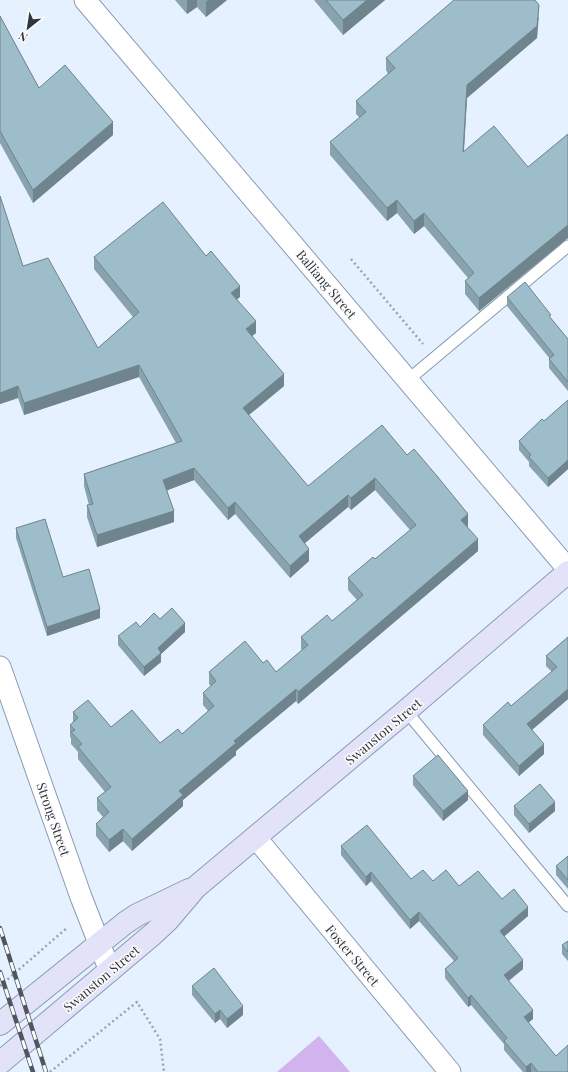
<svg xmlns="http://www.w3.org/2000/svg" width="568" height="1072" font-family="'Playfair Display',serif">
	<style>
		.green { fill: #d1b4ee }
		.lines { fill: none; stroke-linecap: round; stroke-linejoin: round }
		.lane-casing { stroke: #899bb0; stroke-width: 13 }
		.street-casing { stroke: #899bb0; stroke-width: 23 }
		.secondary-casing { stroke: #899bb0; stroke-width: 24 }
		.path { stroke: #99a3af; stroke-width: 2.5; stroke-dasharray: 2 3; stroke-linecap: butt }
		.lane { stroke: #fff; stroke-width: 11 }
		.street { stroke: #fff; stroke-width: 21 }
		.secondary { stroke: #e2e3f9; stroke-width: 22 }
		.rail-casing { stroke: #4e5660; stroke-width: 4.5 }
		.rail { stroke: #fcfcfc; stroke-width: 3; stroke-dasharray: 9; stroke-linecap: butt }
		.wall { fill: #88a3ae }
		.shaded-wall { fill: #6f848d }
		.building { fill: #9ebdca; stroke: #6f848d }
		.labels { text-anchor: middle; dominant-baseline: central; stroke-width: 3; stroke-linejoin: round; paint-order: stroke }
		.street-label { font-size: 13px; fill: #2e353e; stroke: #fcfcfc }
	</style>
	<rect width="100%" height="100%" fill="#e5f1ff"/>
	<path class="green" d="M 319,1036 L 350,1072 L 277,1072 Z"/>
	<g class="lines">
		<g class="lane-casing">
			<g id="lane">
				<path d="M 408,380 L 568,246"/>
				<path d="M 406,711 L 568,906"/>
			</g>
		</g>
		<g class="street-casing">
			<g id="street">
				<path d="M 85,0 L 568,569"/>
				<path d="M 0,667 L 81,897 L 110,971"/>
				<path d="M 256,838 L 450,1072"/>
			</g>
		</g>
		<g class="secondary-casing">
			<g id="secondary">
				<path d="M 0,1024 L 125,923 L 137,915 L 189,890"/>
				<path d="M 0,1063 L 153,934 L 168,920 L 196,887 L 406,711 L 568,572"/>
			</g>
		</g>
		<g class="path">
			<path d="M 351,259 L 423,344"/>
			<path d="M 0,986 L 68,927"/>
			<path d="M 50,1072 L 137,1002 L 160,1039 L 164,1072"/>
		</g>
		<use href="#lane" class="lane"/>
		<use href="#street" class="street"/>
		<use href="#secondary" class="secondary"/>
		<g class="rail-casing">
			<g id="rail">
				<path d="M 0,928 L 46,1072"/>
				<path d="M 0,972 L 33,1072"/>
			</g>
		</g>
		<use href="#rail" class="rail"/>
	</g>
	<g class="wall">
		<path d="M 175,0 L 227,0 L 206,17 L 197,7 L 187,14 Z"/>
		<path d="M 314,0 L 385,0 L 343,35 Z"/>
		<path d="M 0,16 L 39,88 L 113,135 L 33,203 L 0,143 Z"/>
		<path d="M 539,17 L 537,38 L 467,98 L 464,151 L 528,167 L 568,134 L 568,238 L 479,311 L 465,294 L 465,281 L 468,278 L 424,226 L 414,234 L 397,213 L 387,221 L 330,155 L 330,142 L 360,118 L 356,114 L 356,101 L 388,74 L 386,70 L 386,58 Z"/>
		<path d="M 0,196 L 23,266 L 98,348 L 133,317 L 94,269 L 94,257 L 206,256 L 240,297 L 237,299 L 256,333 L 252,336 L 284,386 L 248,415 L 308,486 L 407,455 L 468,526 L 467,527 L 478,551 L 298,704 L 296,701 L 236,751 L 236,755 L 183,800 L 183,806 L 132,851 L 123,841 L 109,852 L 96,836 L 96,824 L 103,817 L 97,810 L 97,798 L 105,792 L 78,759 L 78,752 L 71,744 L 71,738 L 70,737 L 70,725 L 73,722 L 73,712 L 111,727 L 160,743 L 182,734 L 208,711 L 203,705 L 203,693 L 211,686 L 209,684 L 209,672 L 263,663 L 276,672 L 302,650 L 301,649 L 301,637 L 332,621 L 357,600 L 348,590 L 348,578 L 375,559 L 410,530 L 375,490 L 351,510 L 348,507 L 305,543 L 309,561 L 290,578 L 235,514 L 228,520 L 194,480 L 167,490 L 174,522 L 97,547 L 87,517 L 87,505 L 89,505 L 84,486 L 84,474 L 176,443 L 139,377 L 24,415 L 18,398 L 0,404 Z"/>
		<path d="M 507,297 L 551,319 L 568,339 L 568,391 L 549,368 L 549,359 L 550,359 L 507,306 Z"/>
		<path d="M 568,400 L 568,469 L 548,487 L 529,466 L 529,462 L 519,450 L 519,441 L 544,421 Z"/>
		<path d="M 16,528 L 63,577 L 100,618 L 47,636 L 16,538 Z"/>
		<path d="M 160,619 L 185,632 L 161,654 L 161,662 L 144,676 L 118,645 L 118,636 L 140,627 Z"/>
		<path d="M 568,637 L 568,699 L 532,730 L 544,754 L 519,776 L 483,735 L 483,725 L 511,706 L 552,672 L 546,666 L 546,656 Z"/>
		<path d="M 413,776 L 468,800 L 443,821 L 413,785 Z"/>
		<path d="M 514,806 L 555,811 L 529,833 L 514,815 Z"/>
		<path d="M 341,846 L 411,879 L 433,881 L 459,886 L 502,899 L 528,916 L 504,936 L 523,969 L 509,981 L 533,1019 L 528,1023 L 568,1072 L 523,1072 L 504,1050 L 504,1044 L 471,1005 L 468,1007 L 445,978 L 445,969 L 454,961 L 419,921 L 410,929 L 371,881 L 366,886 L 341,855 Z"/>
		<path d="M 568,856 L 568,889 L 556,875 L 556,866 Z"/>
		<path d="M 568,941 L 568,961 L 562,954 L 562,945 Z"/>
		<path d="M 192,986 L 243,1015 L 227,1028 L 220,1019 L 215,1023 L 192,995 Z"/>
	</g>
	<g class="shaded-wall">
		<path d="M 187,0 L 197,0 L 197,7 L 187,14 Z"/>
		<path d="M 208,0 L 227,0 L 206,17 L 206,2 Z"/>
		<path d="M 367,0 L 385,0 L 343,35 L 343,20 Z"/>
		<path d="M 539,5 L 537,38 L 467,98 L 463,164 L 463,152 L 467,85 Z"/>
		<path d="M 113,122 L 113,135 L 33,203 L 33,190 Z"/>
		<path d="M 397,200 L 397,213 L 387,221 L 387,208 Z"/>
		<path d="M 424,213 L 424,226 L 414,234 L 414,221 Z"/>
		<path d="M 568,225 L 568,238 L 479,311 L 479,298 Z"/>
		<path d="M 240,286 L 240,297 L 231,304 L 231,293 Z"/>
		<path d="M 256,321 L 256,333 L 246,341 L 246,329 Z"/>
		<path d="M 139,365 L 139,377 L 24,415 L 24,403 Z"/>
		<path d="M 284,374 L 284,386 L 243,420 L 243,408 Z"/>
		<path d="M 18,386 L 18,398 L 0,404 L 0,393 Z"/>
		<path d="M 568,460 L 568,469 L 548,487 L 548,478 Z"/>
		<path d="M 194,468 L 194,480 L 163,492 L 163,480 Z"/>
		<path d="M 375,478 L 375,490 L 351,510 L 351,498 Z"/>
		<path d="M 348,495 L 348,507 L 299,548 L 299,536 Z"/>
		<path d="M 235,502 L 235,514 L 228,520 L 228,508 Z"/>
		<path d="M 174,511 L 174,522 L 97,547 L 97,535 Z"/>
		<path d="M 468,514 L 468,526 L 461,532 L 461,520 Z"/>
		<path d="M 478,539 L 478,551 L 298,704 L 298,692 Z"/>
		<path d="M 309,549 L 309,561 L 290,578 L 290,566 Z"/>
		<path d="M 100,609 L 100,618 L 47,636 L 47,627 Z"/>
		<path d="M 185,623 L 185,632 L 161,654 L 161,662 L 144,676 L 144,667 L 158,648 Z"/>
		<path d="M 296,689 L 296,701 L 236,751 L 236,755 L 183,800 L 183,806 L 132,851 L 132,839 L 179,791 L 234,741 Z"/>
		<path d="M 568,689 L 568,699 L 527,734 L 527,724 Z"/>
		<path d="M 544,744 L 544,754 L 519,776 L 519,766 Z"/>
		<path d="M 468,791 L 468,800 L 443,821 L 443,811 Z"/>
		<path d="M 555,802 L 555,811 L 529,833 L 529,824 Z"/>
		<path d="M 123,829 L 123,841 L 109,852 L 109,840 Z"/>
		<path d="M 371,872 L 371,881 L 366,886 L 366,877 Z"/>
		<path d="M 528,907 L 528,916 L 500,940 L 500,931 Z"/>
		<path d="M 419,912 L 419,921 L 410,929 L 410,920 Z"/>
		<path d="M 523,960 L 523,969 L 504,984 L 504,975 Z"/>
		<path d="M 471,995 L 471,1005 L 468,1007 L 468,998 Z"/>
		<path d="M 243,1006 L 243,1015 L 227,1028 L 227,1019 Z"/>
		<path d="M 220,1010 L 220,1019 L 215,1023 L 215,1014 Z"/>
		<path d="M 533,1010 L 533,1019 L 524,1026 L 524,1017 Z"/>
		<path d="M 531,1063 L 531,1072 L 526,1072 L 526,1067 Z"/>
	</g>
	<g class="building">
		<path d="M 326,0 L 367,0 L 343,20 Z"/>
		<path d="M 454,0 L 535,0 L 539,5 L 537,26 L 467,85 L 463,152 L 494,126 L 528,167 L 568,134 L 568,225 L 479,298 L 465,281 L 474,273 L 424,213 L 414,221 L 397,200 L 387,208 L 330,142 L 366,112 L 356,101 L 395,68 L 386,58 Z"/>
		<path d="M 0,16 L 39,88 L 65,65 L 113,122 L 33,190 L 0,131 Z"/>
		<path d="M 0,196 L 23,266 L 48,258 L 98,348 L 139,312 L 94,257 L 163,202 L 206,256 L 211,251 L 240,286 L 231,293 L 256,321 L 246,329 L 284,374 L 243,408 L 308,486 L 382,425 L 407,455 L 414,449 L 437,476 L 468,514 L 461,520 L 478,539 L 298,692 L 296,689 L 234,741 L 236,743 L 179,791 L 183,795 L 132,839 L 123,829 L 109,840 L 96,824 L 109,812 L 97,798 L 111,787 L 78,747 L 82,744 L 71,732 L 75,730 L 70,725 L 78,718 L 73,712 L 88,700 L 111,727 L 132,710 L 160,743 L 178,729 L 182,734 L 214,706 L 203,693 L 216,681 L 209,672 L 245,641 L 263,663 L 267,660 L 276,672 L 308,645 L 301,637 L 327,615 L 332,621 L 363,595 L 348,578 L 373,557 L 375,559 L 416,525 L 375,478 L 351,498 L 348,495 L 299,536 L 309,549 L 290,566 L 235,502 L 228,508 L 194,468 L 163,480 L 174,511 L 97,535 L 87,505 L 93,504 L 84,474 L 182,441 L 139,365 L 24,403 L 18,386 L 0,393 Z"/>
		<path d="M 525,282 L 551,315 L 549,316 L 568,339 L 568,382 L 549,359 L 554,355 L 507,297 Z"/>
		<path d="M 568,400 L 568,460 L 548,478 L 529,457 L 531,455 L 519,441 L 542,419 L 544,421 Z"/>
		<path d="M 45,519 L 63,577 L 89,569 L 100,609 L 47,627 L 16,528 Z"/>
		<path d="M 172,608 L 185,623 L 158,648 L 161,653 L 144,667 L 118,636 L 136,622 L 140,627 L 154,613 L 160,619 Z"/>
		<path d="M 568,637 L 568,689 L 527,724 L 544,744 L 519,766 L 483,725 L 508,702 L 511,706 L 557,667 L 546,656 Z"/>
		<path d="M 438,755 L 468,791 L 443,811 L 413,776 Z"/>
		<path d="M 540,784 L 555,802 L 529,824 L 514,806 Z"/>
		<path d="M 367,825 L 411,879 L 423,870 L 433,881 L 446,870 L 459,886 L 478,871 L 502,899 L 514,889 L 528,907 L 500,931 L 523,960 L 504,975 L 533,1010 L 524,1017 L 556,1056 L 568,1045 L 568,1072 L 538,1072 L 531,1063 L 526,1067 L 504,1041 L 507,1038 L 471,995 L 468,998 L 445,969 L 458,958 L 419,912 L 410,920 L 371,872 L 366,877 L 341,846 Z"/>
		<path d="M 568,856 L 568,880 L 556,866 Z"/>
		<path d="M 568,941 L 568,952 L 562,945 Z"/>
		<path d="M 214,968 L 243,1006 L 227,1019 L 220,1010 L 215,1014 L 192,986 Z"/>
	</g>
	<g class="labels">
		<g class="street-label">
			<text transform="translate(327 284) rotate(50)">Balliang Street</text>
			<text transform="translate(383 731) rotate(-40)">Swanston Street</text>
			<text transform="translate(54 819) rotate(71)">Strong Street</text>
			<text transform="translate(353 955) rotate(50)">Foster Street</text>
			<text transform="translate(101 978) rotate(-40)">Swanston Street</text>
		</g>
	</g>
	<g transform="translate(28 28) rotate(210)" stroke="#fcfcfc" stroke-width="3" paint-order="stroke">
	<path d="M0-3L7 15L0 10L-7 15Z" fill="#2e353e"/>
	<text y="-6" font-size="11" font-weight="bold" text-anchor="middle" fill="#2e353e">N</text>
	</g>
</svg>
